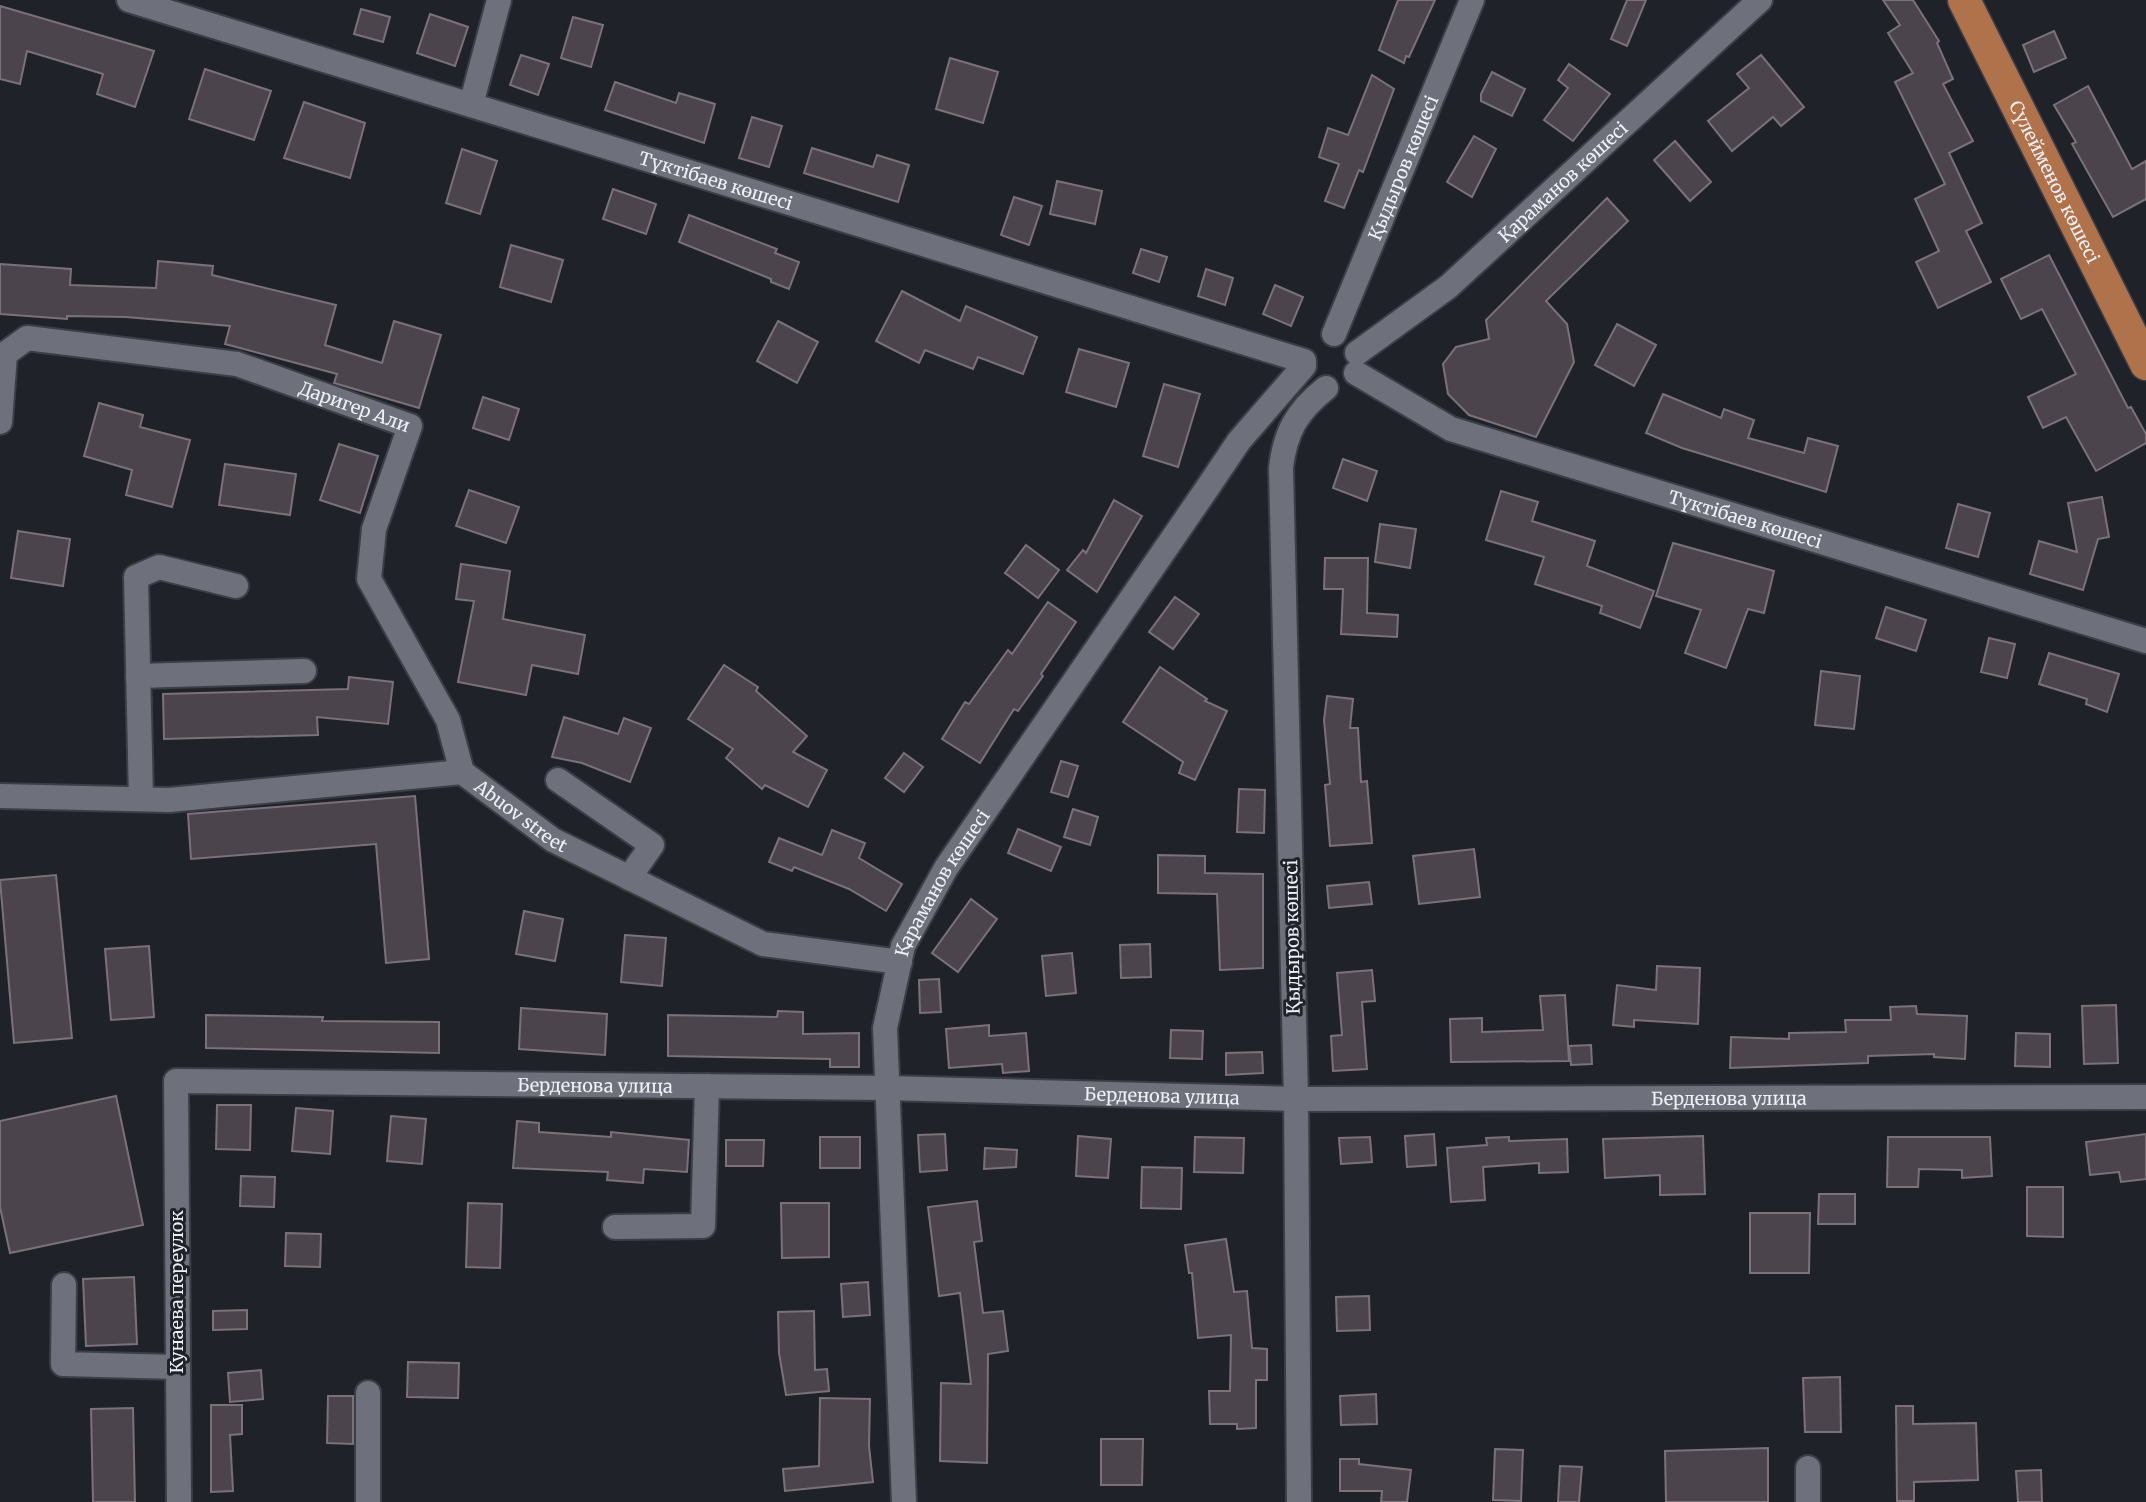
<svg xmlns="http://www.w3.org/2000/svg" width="2146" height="1502" font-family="Merriweather,serif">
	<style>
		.building { fill: #4c444c; stroke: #7a7179; stroke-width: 2 }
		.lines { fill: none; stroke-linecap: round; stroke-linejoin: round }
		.minor-casing { stroke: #3c3e45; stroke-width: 28 }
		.major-casing { stroke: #3c3e45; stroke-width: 35 }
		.minor { stroke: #6e717b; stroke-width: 24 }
		.major { stroke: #af724b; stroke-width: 32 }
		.labels { text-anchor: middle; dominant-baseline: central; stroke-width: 6; stroke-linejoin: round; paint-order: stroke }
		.street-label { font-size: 18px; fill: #eff0f6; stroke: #20222a }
	</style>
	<rect width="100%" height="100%" fill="#20222a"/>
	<g class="building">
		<path d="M 1398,0 L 1435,0 L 1409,57 L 1406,56 L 1404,63 L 1379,50 Z"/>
		<path d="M 1627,0 L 1646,0 L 1627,46 L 1611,39 Z"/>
		<path d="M 1883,0 L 1913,0 L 1939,41 L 1937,43 L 1953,79 L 1943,84 L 1973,141 L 1949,153 L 1982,223 L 1966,231 L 1991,282 L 1938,308 L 1916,262 L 1939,251 L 1915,199 L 1945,184 L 1895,82 L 1913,73 L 1888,33 L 1900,25 Z"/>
		<path d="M 0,6 L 154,51 L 135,107 L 97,94 L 103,74 L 27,51 L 20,84 L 0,79 Z"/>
		<path d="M 361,9 L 390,17 L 383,42 L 354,34 Z"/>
		<path d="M 430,14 L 468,27 L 455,66 L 417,53 Z"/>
		<path d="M 573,17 L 603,25 L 591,67 L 561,58 Z"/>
		<path d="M 2054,31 L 2066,58 L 2034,72 L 2023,45 Z"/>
		<path d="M 521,55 L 549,64 L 538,95 L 510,85 Z"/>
		<path d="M 1761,55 L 1804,107 L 1781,126 L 1773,117 L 1732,151 L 1708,121 L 1749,88 L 1737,74 Z"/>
		<path d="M 950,58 L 998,72 L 983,123 L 936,109 Z"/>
		<path d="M 1569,64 L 1610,94 L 1573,141 L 1544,120 L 1568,88 L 1558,80 Z"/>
		<path d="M 205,69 L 271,91 L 254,140 L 189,119 Z"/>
		<path d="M 1492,72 L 1525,89 L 1512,116 L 1481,101 L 1481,94 Z"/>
		<path d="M 1372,75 L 1394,89 L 1363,172 L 1359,170 L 1344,208 L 1325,201 L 1339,164 L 1319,157 L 1328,128 L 1348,135 Z"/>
		<path d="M 615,82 L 676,103 L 679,93 L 715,104 L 704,143 L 605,110 Z"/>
		<path d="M 2088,86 L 2132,169 L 2146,161 L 2146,199 L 2113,217 L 2072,144 L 2076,142 L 2054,105 Z"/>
		<path d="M 304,102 L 365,123 L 350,178 L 284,158 Z"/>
		<path d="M 752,117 L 782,126 L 769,167 L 739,158 Z"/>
		<path d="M 1474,136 L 1496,149 L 1472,197 L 1447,182 Z"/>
		<path d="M 1675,141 L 1711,182 L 1690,201 L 1654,160 Z"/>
		<path d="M 812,148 L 873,167 L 877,155 L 909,165 L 898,202 L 804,173 Z"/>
		<path d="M 462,149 L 497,161 L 480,214 L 446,203 Z"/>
		<path d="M 1057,181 L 1102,191 L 1095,224 L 1050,214 Z"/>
		<path d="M 613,189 L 656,204 L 646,234 L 603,219 Z"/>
		<path d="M 1014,197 L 1042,206 L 1029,245 L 1001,235 Z"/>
		<path d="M 1607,198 L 1628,221 L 1546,301 L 1567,324 L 1574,362 L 1536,437 L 1469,415 L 1448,394 L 1443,364 L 1456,347 L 1489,339 L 1486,320 Z"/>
		<path d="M 689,215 L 777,249 L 775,253 L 799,262 L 789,289 L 771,282 L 771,279 L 679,242 Z"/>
		<path d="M 511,245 L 563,260 L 551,302 L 500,287 Z"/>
		<path d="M 1141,249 L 1167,257 L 1159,282 L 1133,273 Z"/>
		<path d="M 2049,255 L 2128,408 L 2131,407 L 2146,434 L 2146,443 L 2096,471 L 2066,417 L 2043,428 L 2028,397 L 2076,374 L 2042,309 L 2021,319 L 2001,279 Z"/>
		<path d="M 158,261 L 213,266 L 212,275 L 336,305 L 325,345 L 382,363 L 394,321 L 441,335 L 419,408 L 334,383 L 337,374 L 225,344 L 230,326 L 126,317 L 67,316 L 67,319 L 0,314 L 0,264 L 71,269 L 70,285 L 156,288 Z"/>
		<path d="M 1206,269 L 1233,278 L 1225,305 L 1198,296 Z"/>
		<path d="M 1275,285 L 1303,297 L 1291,326 L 1263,314 Z"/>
		<path d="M 902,291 L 960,321 L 966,306 L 1037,337 L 1023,374 L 978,357 L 973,369 L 925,350 L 919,363 L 876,341 Z"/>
		<path d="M 778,321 L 818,342 L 797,383 L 757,361 Z"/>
		<path d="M 1617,324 L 1656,345 L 1634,386 L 1595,365 Z"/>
		<path d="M 1079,349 L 1129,363 L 1116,407 L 1066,392 Z"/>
		<path d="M 1164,384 L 1200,394 L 1178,467 L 1143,456 Z"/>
		<path d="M 1663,394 L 1721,418 L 1724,409 L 1754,420 L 1748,438 L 1804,453 L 1808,438 L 1838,446 L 1826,492 L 1682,448 L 1646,433 Z"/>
		<path d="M 483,397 L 519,409 L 509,440 L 473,428 Z"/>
		<path d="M 99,403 L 143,415 L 140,427 L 190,440 L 172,507 L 126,495 L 132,470 L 84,456 Z"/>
		<path d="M 339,444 L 378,456 L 360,513 L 320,500 Z"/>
		<path d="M 1343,459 L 1377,471 L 1367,501 L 1333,488 Z"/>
		<path d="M 225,464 L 296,474 L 290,515 L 219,505 Z"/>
		<path d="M 469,490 L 519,507 L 506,543 L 456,526 Z"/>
		<path d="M 1501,491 L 1538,502 L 1532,521 L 1595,541 L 1587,566 L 1654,591 L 1640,628 L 1600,613 L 1602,606 L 1535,584 L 1544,557 L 1486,540 Z"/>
		<path d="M 2102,497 L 2109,537 L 2098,539 L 2083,590 L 2030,574 L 2039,541 L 2077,552 L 2068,503 Z"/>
		<path d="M 1114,500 L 1142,516 L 1097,592 L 1067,570 L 1083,550 L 1086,553 Z"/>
		<path d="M 1958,504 L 1990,513 L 1978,557 L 1946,548 Z"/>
		<path d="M 1380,524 L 1416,529 L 1410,568 L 1375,562 Z"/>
		<path d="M 18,531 L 70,539 L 63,586 L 11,578 Z"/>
		<path d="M 1673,543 L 1774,571 L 1764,613 L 1748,609 L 1726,668 L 1685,653 L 1701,610 L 1656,596 Z"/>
		<path d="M 1026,545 L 1059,570 L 1038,598 L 1005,573 Z"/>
		<path d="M 1325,558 L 1368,558 L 1367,613 L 1398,615 L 1397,637 L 1341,634 L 1343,589 L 1324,589 Z"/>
		<path d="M 461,564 L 510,571 L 503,619 L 585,635 L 578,674 L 532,665 L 526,695 L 458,682 L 474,601 L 456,599 Z"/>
		<path d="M 1175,597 L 1199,614 L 1173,649 L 1149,632 Z"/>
		<path d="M 1048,602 L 1076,622 L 1041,674 L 1043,676 L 1018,711 L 1014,709 L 980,763 L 942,739 L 965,702 L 969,704 L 1008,650 L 1012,654 Z"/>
		<path d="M 1886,607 L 1926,620 L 1916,651 L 1876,638 Z"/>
		<path d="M 1989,638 L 2015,644 L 2007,678 L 1981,672 Z"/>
		<path d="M 2049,653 L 2119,674 L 2107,712 L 2086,704 L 2087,699 L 2039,684 Z"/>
		<path d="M 724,665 L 758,687 L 756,691 L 807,736 L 793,752 L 827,770 L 808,807 L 765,785 L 762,789 L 726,758 L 733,749 L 688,719 Z"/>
		<path d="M 1160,667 L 1207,699 L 1205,701 L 1227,711 L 1195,780 L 1179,773 L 1183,762 L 1123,722 Z"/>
		<path d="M 1821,671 L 1860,676 L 1854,729 L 1815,725 Z"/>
		<path d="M 349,677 L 393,682 L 388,724 L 317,717 L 318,735 L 164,739 L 163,694 L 348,689 Z"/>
		<path d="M 1327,696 L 1353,699 L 1350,728 L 1358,728 L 1361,782 L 1367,781 L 1372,843 L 1330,846 L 1325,785 L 1330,784 L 1324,720 Z"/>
		<path d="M 564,717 L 618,734 L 624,718 L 651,728 L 630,782 L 582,763 L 552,757 Z"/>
		<path d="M 904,753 L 923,767 L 904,792 L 885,778 Z"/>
		<path d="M 1061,761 L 1078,766 L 1068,797 L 1051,792 Z"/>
		<path d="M 1239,789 L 1265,790 L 1264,833 L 1237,832 Z"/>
		<path d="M 415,796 L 429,959 L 386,963 L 376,844 L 191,859 L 188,814 Z"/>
		<path d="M 1073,809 L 1098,817 L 1090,845 L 1064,837 Z"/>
		<path d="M 1018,829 L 1061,847 L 1051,871 L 1008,853 Z"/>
		<path d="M 832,830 L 865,843 L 859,858 L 902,884 L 886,911 L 849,889 L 794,867 L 792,871 L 769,862 L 779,838 L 822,855 Z"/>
		<path d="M 1474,849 L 1480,897 L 1419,904 L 1413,856 Z"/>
		<path d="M 1158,855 L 1205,856 L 1205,873 L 1263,874 L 1263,968 L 1220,970 L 1217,894 L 1158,893 Z"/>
		<path d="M 56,875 L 72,1038 L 14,1043 L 0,880 Z"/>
		<path d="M 1369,882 L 1372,904 L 1329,908 L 1327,886 Z"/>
		<path d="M 971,899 L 997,919 L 958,972 L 932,953 Z"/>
		<path d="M 524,911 L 563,919 L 555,961 L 516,954 Z"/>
		<path d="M 625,935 L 666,938 L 662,986 L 621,982 Z"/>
		<path d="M 1150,944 L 1151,977 L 1121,978 L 1120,945 Z"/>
		<path d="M 149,946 L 154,1017 L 111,1020 L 105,949 Z"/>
		<path d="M 1072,953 L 1076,993 L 1046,996 L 1042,956 Z"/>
		<path d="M 1657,966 L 1700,968 L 1698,1024 L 1634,1020 L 1634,1027 L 1613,1025 L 1617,985 L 1656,990 Z"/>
		<path d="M 1372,970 L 1375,1001 L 1362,1002 L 1367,1069 L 1333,1071 L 1331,1036 L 1342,1035 L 1337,973 Z"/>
		<path d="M 939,979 L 941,1012 L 920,1013 L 919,980 Z"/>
		<path d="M 1565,995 L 1569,1061 L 1451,1062 L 1450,1019 L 1482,1018 L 1482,1032 L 1543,1030 L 1540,996 Z"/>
		<path d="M 2116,1005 L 2118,1063 L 2084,1064 L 2082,1006 Z"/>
		<path d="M 1916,1006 L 1917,1014 L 1967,1016 L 1965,1059 L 1934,1057 L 1934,1054 L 1868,1056 L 1868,1063 L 1730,1068 L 1731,1037 L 1789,1039 L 1789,1033 L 1846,1032 L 1845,1020 L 1891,1020 L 1890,1007 Z"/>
		<path d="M 521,1008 L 607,1014 L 605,1055 L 519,1049 Z"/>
		<path d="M 778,1011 L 803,1012 L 803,1034 L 859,1033 L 859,1067 L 830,1067 L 830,1059 L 668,1056 L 668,1015 L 777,1017 Z"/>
		<path d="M 206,1015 L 323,1017 L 322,1021 L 439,1022 L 439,1053 L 206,1048 Z"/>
		<path d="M 989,1025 L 989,1036 L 1026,1033 L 1029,1071 L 1003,1073 L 1002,1064 L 949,1068 L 946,1029 Z"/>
		<path d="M 1171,1030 L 1203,1031 L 1202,1059 L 1170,1058 Z"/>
		<path d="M 2016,1033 L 2050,1034 L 2050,1067 L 2015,1066 Z"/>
		<path d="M 1591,1045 L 1592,1064 L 1571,1065 L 1569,1046 Z"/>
		<path d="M 1262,1052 L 1263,1073 L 1226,1075 L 1226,1053 Z"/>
		<path d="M 116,1096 L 143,1225 L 10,1253 L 0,1207 L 0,1121 Z"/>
		<path d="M 217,1105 L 251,1105 L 250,1150 L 216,1149 Z"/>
		<path d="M 296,1108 L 333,1111 L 330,1154 L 292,1151 Z"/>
		<path d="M 391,1116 L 426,1119 L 422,1164 L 387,1161 Z"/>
		<path d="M 517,1121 L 539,1123 L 539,1132 L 611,1137 L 611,1132 L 689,1140 L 687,1172 L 644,1169 L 643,1183 L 607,1180 L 608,1172 L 513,1168 Z"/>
		<path d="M 945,1134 L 947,1170 L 920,1172 L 918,1135 Z"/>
		<path d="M 1434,1134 L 1436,1165 L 1407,1167 L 1405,1136 Z"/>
		<path d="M 2146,1134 L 2146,1179 L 2121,1182 L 2119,1172 L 2090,1175 L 2086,1142 Z"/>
		<path d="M 1078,1136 L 1111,1139 L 1108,1178 L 1076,1176 Z"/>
		<path d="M 1703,1136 L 1705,1194 L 1660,1195 L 1660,1175 L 1605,1178 L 1603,1139 Z"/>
		<rect x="820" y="1137" width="40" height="31"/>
		<path d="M 1195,1137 L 1244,1138 L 1243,1173 L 1194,1172 Z"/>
		<path d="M 1370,1137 L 1372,1162 L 1341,1164 L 1339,1138 Z"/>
		<path d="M 1509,1137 L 1509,1141 L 1567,1139 L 1568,1172 L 1539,1173 L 1539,1163 L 1483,1167 L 1485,1200 L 1451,1202 L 1447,1148 L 1487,1145 L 1486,1138 Z"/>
		<path d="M 1888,1137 L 1990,1137 L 1992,1176 L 1962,1178 L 1962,1170 L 1919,1169 L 1918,1187 L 1887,1187 Z"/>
		<path d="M 726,1140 L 764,1140 L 763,1166 L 726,1166 Z"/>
		<path d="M 985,1148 L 1017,1150 L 1016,1167 L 984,1169 Z"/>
		<path d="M 1142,1167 L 1182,1168 L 1181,1209 L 1141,1208 Z"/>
		<path d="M 241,1176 L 275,1177 L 274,1207 L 240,1206 Z"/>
		<path d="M 2027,1187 L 2063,1187 L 2063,1237 L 2027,1236 Z"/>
		<path d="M 1819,1194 L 1855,1194 L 1855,1224 L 1818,1224 Z"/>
		<path d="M 977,1201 L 982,1241 L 974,1242 L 983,1313 L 1003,1311 L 1008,1351 L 988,1354 L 987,1463 L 940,1461 L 941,1383 L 971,1384 L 960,1293 L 939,1296 L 928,1207 Z"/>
		<path d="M 468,1203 L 502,1204 L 500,1268 L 466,1267 Z"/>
		<path d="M 781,1203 L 829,1203 L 829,1257 L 782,1258 Z"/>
		<path d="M 1750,1213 L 1810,1213 L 1809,1273 L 1750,1273 Z"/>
		<path d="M 286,1233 L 321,1234 L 320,1267 L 285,1266 Z"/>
		<path d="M 1226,1239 L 1234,1292 L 1247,1291 L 1252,1348 L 1267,1349 L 1267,1380 L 1256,1380 L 1256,1428 L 1237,1429 L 1237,1424 L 1210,1424 L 1209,1391 L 1230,1391 L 1231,1335 L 1198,1338 L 1192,1273 L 1189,1273 L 1185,1245 Z"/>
		<path d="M 134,1277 L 137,1344 L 86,1346 L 83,1279 Z"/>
		<path d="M 868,1282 L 870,1315 L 843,1317 L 841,1284 Z"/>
		<path d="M 1369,1296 L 1370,1330 L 1337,1331 L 1336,1297 Z"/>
		<path d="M 247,1310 L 247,1329 L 213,1330 L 213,1311 Z"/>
		<path d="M 814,1311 L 815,1370 L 827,1369 L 829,1391 L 786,1395 L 779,1353 L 778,1312 Z"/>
		<path d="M 408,1362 L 459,1363 L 458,1398 L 407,1397 Z"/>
		<path d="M 261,1370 L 263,1399 L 230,1402 L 228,1373 Z"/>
		<path d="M 1840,1377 L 1841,1432 L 1805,1432 L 1803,1378 Z"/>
		<path d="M 1376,1394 L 1377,1424 L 1341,1425 L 1340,1396 Z"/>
		<path d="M 328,1396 L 353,1396 L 353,1444 L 327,1443 Z"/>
		<path d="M 820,1398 L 870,1399 L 869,1446 L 873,1482 L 785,1491 L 783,1469 L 819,1466 Z"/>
		<path d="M 211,1405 L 242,1405 L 242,1434 L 230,1435 L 233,1491 L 211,1492 Z"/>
		<path d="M 1896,1406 L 1913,1406 L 1913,1424 L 1976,1423 L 1978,1480 L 1914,1482 L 1914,1501 L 1897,1501 Z"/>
		<path d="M 133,1408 L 135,1502 L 93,1502 L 91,1409 Z"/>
		<path d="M 1101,1439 L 1143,1439 L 1142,1485 L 1101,1485 Z"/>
		<path d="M 1768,1448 L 1768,1502 L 1666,1502 L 1665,1451 Z"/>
		<path d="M 1495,1449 L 1523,1450 L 1521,1501 L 1493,1500 Z"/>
		<path d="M 1340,1459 L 1359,1459 L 1359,1464 L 1411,1470 L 1407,1502 L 1381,1502 L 1382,1491 L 1340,1491 Z"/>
		<path d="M 1560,1466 L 1582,1467 L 1579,1502 L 1558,1502 Z"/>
		<path d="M 2041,1470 L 2042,1502 L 2018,1502 L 2016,1471 Z"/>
	</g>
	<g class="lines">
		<g class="minor-casing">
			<g id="minor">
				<path id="s1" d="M 129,0 L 1304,361"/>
				<path d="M 471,105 L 499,0"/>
				<path id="s2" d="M 1334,334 L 1472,0"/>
				<path id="s3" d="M 1357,353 L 1448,287 L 1760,0"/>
				<path id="s4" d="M 1356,373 L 1451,429 L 2146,641"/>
				<path id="s5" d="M 0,422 L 5,354 L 27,338 L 237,364 L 410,426 L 374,529 L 369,579 L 448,720 L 462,772"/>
				<path d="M 138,676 L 304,671"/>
				<path d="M 558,780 L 652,845 L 629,878"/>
				<path id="s6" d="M 0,796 L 169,800 L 462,772 L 553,840 L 763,944 L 900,962"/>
				<path d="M 141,799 L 136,577 L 159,567 L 236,586"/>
				<path d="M 615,1227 L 703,1226 L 707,1086"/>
				<path d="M 64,1285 L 63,1364 L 176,1367"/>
				<path id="s7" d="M 179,1502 L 176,1081 L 887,1088 L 1296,1099 L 2146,1097"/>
				<path d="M 368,1502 L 368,1393"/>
				<path id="s8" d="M 904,1502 L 885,1028 L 903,946 L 946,868 L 1208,487 L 1239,441 L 1304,366"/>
				<path d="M 1299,1502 L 1296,1099 L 1281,468 C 1285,432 1297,411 1326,388"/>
				<path d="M 1808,1502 L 1808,1468"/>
			</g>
		</g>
		<g class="major-casing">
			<g id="major">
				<path id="s9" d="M 1964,0 L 2146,364"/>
			</g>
		</g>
		<use href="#minor" class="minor"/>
		<use href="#major" class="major"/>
	</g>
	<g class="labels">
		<g class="street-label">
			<text stroke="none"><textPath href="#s2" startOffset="180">Қыдыров көшесі</textPath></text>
			<text stroke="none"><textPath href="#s1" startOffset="614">Түктібаев көшесі</textPath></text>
			<text stroke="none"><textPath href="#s3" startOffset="268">Қараманов көшесі</textPath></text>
			<text stroke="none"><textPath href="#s9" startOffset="203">Сүлейменов көшесі</textPath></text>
			<text stroke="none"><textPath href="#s5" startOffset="432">Даригер Али</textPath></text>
			<text stroke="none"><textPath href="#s4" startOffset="418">Түктібаев көшесі</textPath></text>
			<text stroke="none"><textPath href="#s6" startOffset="537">Abuov street</textPath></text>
			<text stroke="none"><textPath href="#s8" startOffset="632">Қараманов көшесі</textPath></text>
			<text transform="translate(1292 937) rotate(-91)">Қыдыров көшесі</text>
			<text stroke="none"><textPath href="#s7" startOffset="840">Берденова улица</textPath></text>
			<text stroke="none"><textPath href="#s7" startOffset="1407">Берденова улица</textPath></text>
			<text stroke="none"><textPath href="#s7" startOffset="1974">Берденова улица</textPath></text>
			<text transform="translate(176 1292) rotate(-90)">Кунаева переулок</text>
		</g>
	</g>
</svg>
